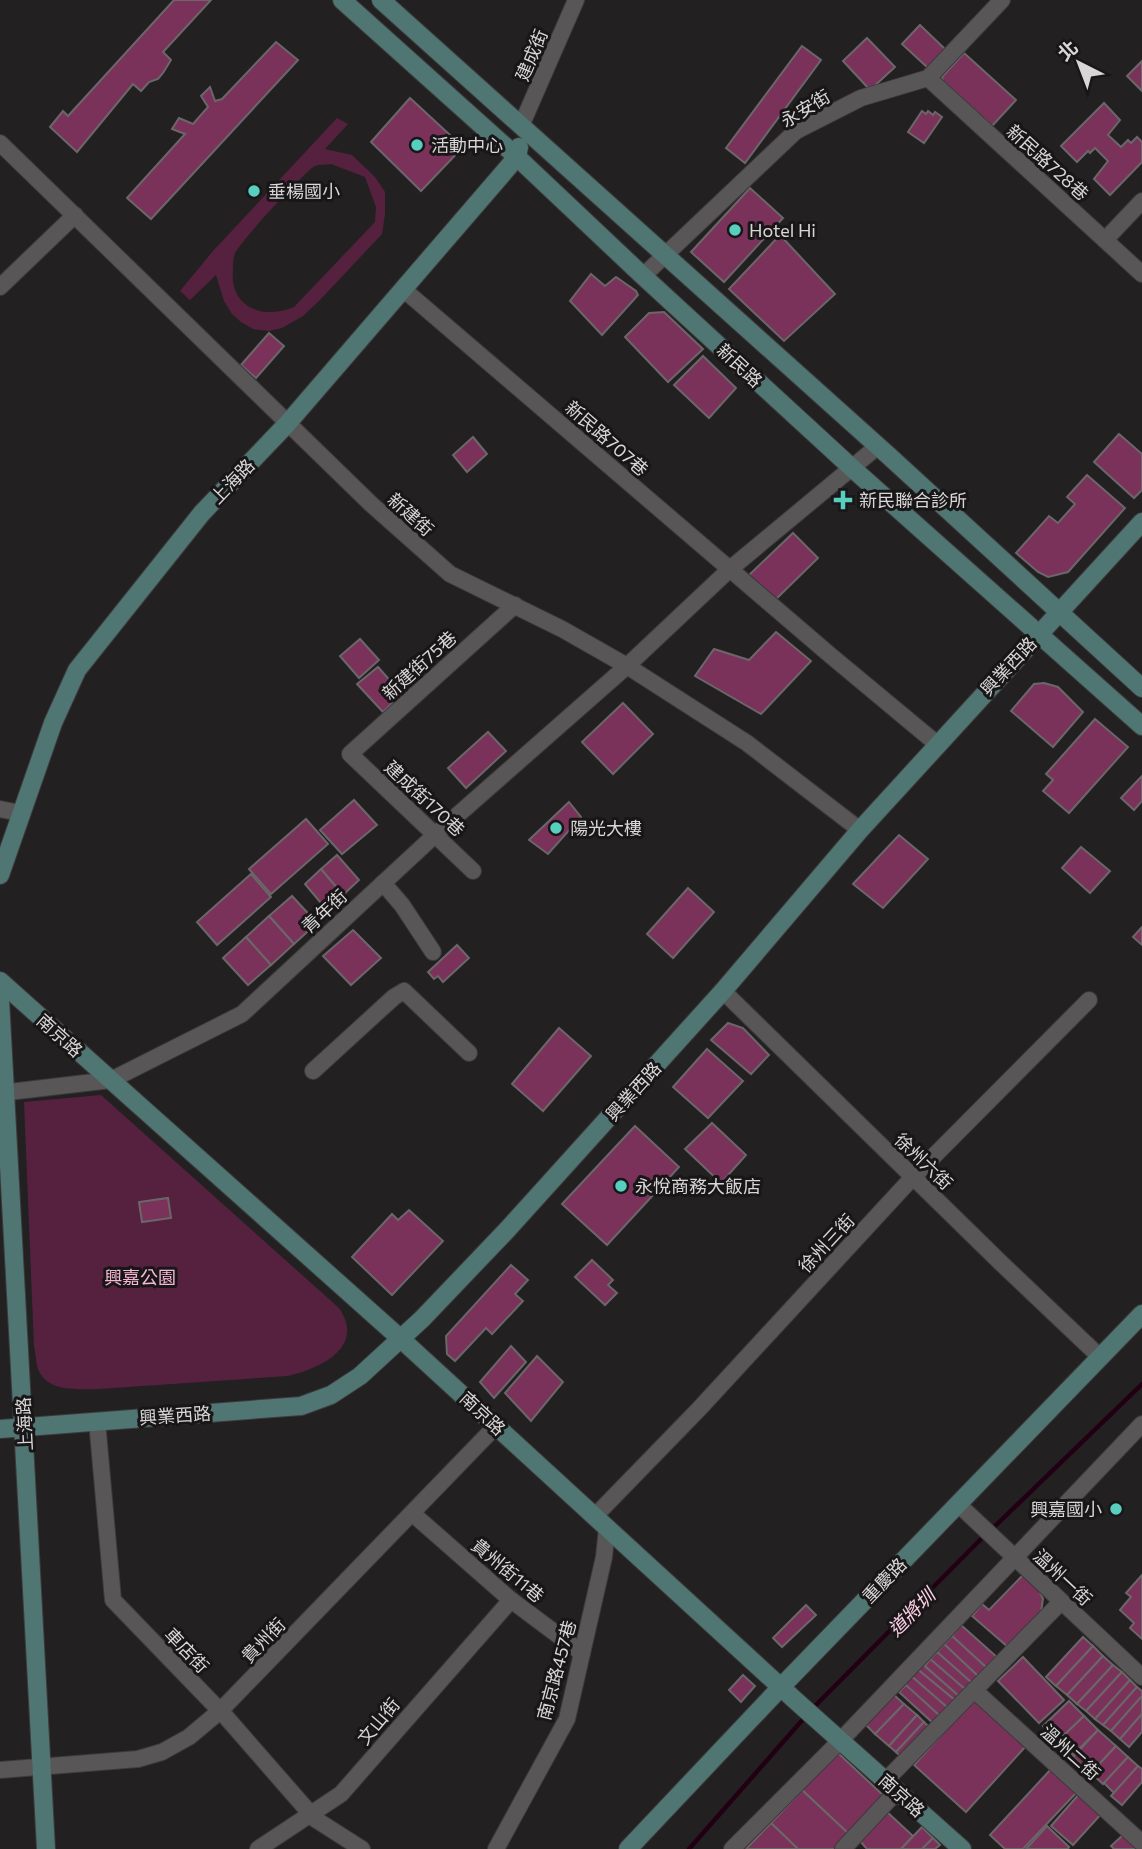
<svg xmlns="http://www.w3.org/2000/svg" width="1142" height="1849" font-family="Commissioner,'Noto Sans TC',sans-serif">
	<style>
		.green { fill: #56213e; fill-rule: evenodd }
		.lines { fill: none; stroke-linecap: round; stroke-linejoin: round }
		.stream { stroke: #210013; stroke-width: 4.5 }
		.building { fill: #7a315a; stroke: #6b6769; stroke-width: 2 }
		.street-casing { stroke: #3d3a3c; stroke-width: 18 }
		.secondary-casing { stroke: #3d3a3c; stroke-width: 20 }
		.street { stroke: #595657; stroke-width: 16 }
		.secondary { stroke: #4f7672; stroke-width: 18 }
		.poi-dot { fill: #58cebf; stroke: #191618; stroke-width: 2.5 }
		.labels { text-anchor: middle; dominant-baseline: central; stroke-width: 6; stroke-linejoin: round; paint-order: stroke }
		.street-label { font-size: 18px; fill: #d8d6d7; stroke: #191618 }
		.poi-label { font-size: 18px; fill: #d8d6d7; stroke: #191618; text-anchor: start }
		.park-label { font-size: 18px; fill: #f7b6d5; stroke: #191618 }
		.water-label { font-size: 19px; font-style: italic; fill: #fed1e6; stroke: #191618 }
	</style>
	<rect width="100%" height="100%" fill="#232021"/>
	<g class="green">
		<path d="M 337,118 L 348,124 L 325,149 L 352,155 L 375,177 L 385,192 L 385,214 L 382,234 L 319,301 L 303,316 L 282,328 L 269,331 L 253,329 L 241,322 L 232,314 L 224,301 L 216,275 L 190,300 L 180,291 L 213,251 ZM 331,164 L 365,177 L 376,207 L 375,222 L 294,307 C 263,320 229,308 233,269 C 233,265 233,258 235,253 C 241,241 304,172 315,166 C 320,164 326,165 331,164 Z"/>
		<path d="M 101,1095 L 339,1308 C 366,1347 320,1369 287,1376 L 99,1389 C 78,1389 48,1393 38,1369 C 36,1363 36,1354 34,1347 L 24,1102 Z"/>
	</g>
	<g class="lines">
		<g class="stream">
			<path d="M 992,1529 L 1142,1384"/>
			<path d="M 811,1710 L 985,1535"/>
			<path d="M 689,1849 L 805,1717"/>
		</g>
	</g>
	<g class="building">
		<path d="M 174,0 L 211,0 L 163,52 L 171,60 L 163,73 L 158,79 L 149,82 L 141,91 L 133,84 L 77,152 L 50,127 L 63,111 L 68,116 Z"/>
		<path d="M 920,25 L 945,49 L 928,68 L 902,44 Z"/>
		<path d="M 867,38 L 895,67 L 870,90 L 843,61 Z"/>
		<path d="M 276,42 L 298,60 L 151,219 L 127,198 L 185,134 L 172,129 L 179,118 L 193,124 L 208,107 L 201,96 L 210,87 L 215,101 L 222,99 Z"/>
		<path d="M 802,46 L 821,60 L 745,163 L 726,148 Z"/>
		<path d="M 964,53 L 1016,100 L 992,126 L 943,81 L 942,77 Z"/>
		<path d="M 1142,61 L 1142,91 L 1127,76 Z"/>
		<path d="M 410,98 L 463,147 L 421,191 L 371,142 Z"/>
		<path d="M 1104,103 L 1120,120 L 1108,135 L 1121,147 L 1128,140 L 1131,143 L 1137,137 L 1142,142 L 1142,162 L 1110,195 L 1094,179 L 1108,161 L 1095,148 L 1090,153 L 1088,151 L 1077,162 L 1061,146 Z"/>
		<path d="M 801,104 L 808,113 L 801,120 L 793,112 Z"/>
		<path d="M 922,111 L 926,114 L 928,111 L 933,115 L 935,112 L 942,117 L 924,143 L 908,132 Z"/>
		<path d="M 750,188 L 783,218 L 724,282 L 691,252 Z"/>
		<path d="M 780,235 L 835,294 L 784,341 L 729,289 Z"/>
		<path d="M 591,274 L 605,286 L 616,277 L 636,291 L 638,295 L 602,335 L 570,301 Z"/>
		<path d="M 664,312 L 703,349 L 668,382 L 625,337 L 649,313 Z"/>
		<path d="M 269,333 L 284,346 L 256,378 L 241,365 Z"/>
		<path d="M 703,356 L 736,388 L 709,418 L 674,385 Z"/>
		<path d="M 1119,434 L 1142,454 L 1142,490 L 1134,498 L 1094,462 Z"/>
		<path d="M 473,437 L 487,454 L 467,472 L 453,455 Z"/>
		<path d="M 1087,475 L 1125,508 L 1068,572 L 1048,577 L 1038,572 L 1016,553 L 1049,516 L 1058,523 L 1075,504 L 1067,497 Z"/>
		<path d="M 793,533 L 818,558 L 772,603 L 747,577 Z"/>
		<path d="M 776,632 L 811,661 L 761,714 L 695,676 L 714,649 L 749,660 Z"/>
		<path d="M 360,639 L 379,660 L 359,678 L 340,656 Z"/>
		<path d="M 378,667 L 402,694 L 383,712 L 357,684 Z"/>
		<path d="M 1044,683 L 1058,687 L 1083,712 L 1053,747 L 1011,711 L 1034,684 Z"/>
		<path d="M 623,703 L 653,734 L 613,774 L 582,742 Z"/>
		<path d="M 1095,719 L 1128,747 L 1069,813 L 1043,791 L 1053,780 L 1046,774 Z"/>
		<path d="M 488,732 L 506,751 L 466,788 L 448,768 Z"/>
		<path d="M 1142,776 L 1142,801 L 1134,810 L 1121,798 Z"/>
		<path d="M 354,800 L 377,825 L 342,854 L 320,830 Z"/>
		<path d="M 569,802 L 581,817 L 548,854 L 529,840 Z"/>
		<path d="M 306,819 L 328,844 L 271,894 L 249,869 Z"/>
		<path d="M 899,835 L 928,859 L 883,908 L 853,884 Z"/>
		<path d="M 1081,847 L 1110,871 L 1090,893 L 1062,868 Z"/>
		<path d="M 337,855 L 359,880 L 343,895 L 321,869 Z"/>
		<path d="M 321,869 L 343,895 L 326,909 L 305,884 Z"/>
		<path d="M 251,874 L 271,897 L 217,945 L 197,922 Z"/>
		<path d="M 688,888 L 714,912 L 673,958 L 647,934 Z"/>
		<path d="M 292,896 L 317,923 L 294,944 L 269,916 Z"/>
		<path d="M 269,916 L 294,944 L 271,965 L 246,937 Z"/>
		<path d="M 1142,927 L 1142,945 L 1133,937 Z"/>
		<path d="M 353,930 L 381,958 L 351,985 L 323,956 Z"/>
		<path d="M 246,937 L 271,965 L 248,985 L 223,958 Z"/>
		<path d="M 457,945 L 469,958 L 443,982 L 438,976 L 434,979 L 428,972 Z"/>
		<path d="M 728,1023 L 743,1028 L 769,1055 L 751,1074 L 711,1040 Z"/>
		<path d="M 559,1028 L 591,1056 L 543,1111 L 512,1084 Z"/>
		<path d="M 707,1049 L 743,1081 L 708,1118 L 673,1087 Z"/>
		<path d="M 712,1123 L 746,1155 L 721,1183 L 685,1149 Z"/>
		<path d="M 635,1126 L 679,1167 L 607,1245 L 562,1204 Z"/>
		<path d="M 168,1198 L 171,1218 L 142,1222 L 139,1202 Z"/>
		<path d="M 409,1210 L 443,1241 L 392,1295 L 352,1257 L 392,1214 L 398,1220 Z"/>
		<path d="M 592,1260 L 613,1280 L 608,1285 L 617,1293 L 605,1305 L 575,1277 Z"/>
		<path d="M 511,1265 L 528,1280 L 515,1294 L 523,1301 L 492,1334 L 486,1328 L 455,1361 L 447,1354 L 446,1336 Z"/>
		<path d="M 511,1346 L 526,1362 L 494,1398 L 480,1382 Z"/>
		<path d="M 537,1356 L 563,1382 L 531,1421 L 505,1393 Z"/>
		<path d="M 1023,1575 L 1039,1590 L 1043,1599 L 1041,1612 L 1008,1647 L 972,1616 L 982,1604 L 989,1610 Z"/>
		<path d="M 1142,1575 L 1142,1639 L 1130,1628 L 1134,1623 L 1120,1610 L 1131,1597 L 1126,1593 Z"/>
		<path d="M 806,1605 L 816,1615 L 782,1647 L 773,1638 Z"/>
		<path d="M 961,1625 L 998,1658 L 988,1669 L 952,1636 Z"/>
		<path d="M 952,1636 L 988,1669 L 979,1677 L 944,1644 Z"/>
		<path d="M 1083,1637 L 1093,1646 L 1056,1686 L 1046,1677 Z"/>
		<path d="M 944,1644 L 979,1677 L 972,1683 L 937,1652 Z"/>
		<path d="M 1093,1646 L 1103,1656 L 1067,1695 L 1056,1686 Z"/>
		<path d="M 937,1652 L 972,1683 L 966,1690 L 930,1659 Z"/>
		<path d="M 1103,1656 L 1113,1665 L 1077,1704 L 1067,1695 Z"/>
		<path d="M 1023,1657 L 1064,1700 L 1039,1723 L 998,1681 Z"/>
		<path d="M 930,1659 L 966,1690 L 960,1697 L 925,1666 Z"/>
		<path d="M 921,1663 L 960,1697 L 956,1701 L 916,1668 Z"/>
		<path d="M 1113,1665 L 1122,1672 L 1086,1711 L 1077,1704 Z"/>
		<path d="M 916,1668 L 956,1701 L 948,1708 L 910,1675 Z"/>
		<path d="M 1122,1672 L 1130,1680 L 1095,1719 L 1086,1711 Z"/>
		<path d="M 743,1675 L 755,1686 L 741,1702 L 729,1690 Z"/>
		<path d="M 910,1675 L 948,1708 L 940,1716 L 903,1683 Z"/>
		<path d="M 1130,1680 L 1137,1687 L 1103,1725 L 1095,1719 Z"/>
		<path d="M 906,1685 L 940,1716 L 933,1723 L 899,1692 Z"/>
		<path d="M 1137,1687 L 1142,1691 L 1142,1696 L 1111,1731 L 1103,1725 Z"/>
		<path d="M 893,1694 L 904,1704 L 875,1734 L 865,1724 Z"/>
		<path d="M 1142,1696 L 1142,1714 L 1120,1739 L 1111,1731 Z"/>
		<path d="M 976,1697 L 1027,1745 L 966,1812 L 914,1765 Z"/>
		<path d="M 1069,1701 L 1084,1716 L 1058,1741 L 1043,1726 Z"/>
		<path d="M 904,1704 L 917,1715 L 889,1746 L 875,1734 Z"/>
		<path d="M 1142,1714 L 1142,1732 L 1129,1747 L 1120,1739 Z"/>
		<path d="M 917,1715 L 924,1722 L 896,1752 L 889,1746 Z"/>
		<path d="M 1084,1716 L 1098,1730 L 1073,1755 L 1058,1741 Z"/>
		<path d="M 924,1722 L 930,1728 L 902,1758 L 896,1752 Z"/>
		<path d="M 1098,1730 L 1116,1746 L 1091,1773 L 1073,1757 Z"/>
		<path d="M 1116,1746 L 1128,1757 L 1103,1784 L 1091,1773 Z"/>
		<path d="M 838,1753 L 885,1797 L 850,1835 L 802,1790 Z"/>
		<path d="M 1128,1757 L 1138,1766 L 1114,1793 L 1104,1783 Z"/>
		<path d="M 1138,1766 L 1142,1769 L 1142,1782 L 1122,1805 L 1111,1796 Z"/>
		<path d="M 1052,1768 L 1077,1792 L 1023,1849 L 1005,1849 L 990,1835 Z"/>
		<path d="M 802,1790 L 850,1835 L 836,1849 L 798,1849 L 771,1823 Z"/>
		<path d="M 1080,1793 L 1102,1813 L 1073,1845 L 1051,1826 Z"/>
		<path d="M 886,1811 L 913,1836 L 901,1849 L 867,1849 L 859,1840 Z"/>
		<path d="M 771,1823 L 798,1849 L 746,1849 Z"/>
		<path d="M 1047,1826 L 1069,1847 L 1068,1849 L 1026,1849 Z"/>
		<path d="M 922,1827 L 933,1838 L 922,1849 L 901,1849 Z"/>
		<path d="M 1125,1833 L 1142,1849 L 1114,1849 L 1111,1846 Z"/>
		<path d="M 933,1838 L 940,1845 L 935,1849 L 922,1849 Z"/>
	</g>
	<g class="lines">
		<g class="street-casing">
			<g id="street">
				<path d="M 928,78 L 1142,274"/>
				<path d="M 521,126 L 576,0"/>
				<path d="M 0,143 L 371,504 L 450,574 L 562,629 L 627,666 L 747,743 L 860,830"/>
				<path d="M 1105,240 L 1142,201"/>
				<path d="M 643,276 L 796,131 L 861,98 L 928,78 L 1002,0"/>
				<path d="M 0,287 L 75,215"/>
				<path d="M 403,289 L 830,655 L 937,744"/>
				<path d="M 0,809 L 20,813"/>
				<path d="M 473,871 L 350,754 L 515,605"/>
				<path d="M 383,883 L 402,905 L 433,952"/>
				<path d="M 723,991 L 1001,1263 L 1100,1357"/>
				<path d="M 313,1071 L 394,997 L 404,991 L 469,1053"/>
				<path d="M 0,1093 L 111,1080 L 242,1014 L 436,834 L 627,666 L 730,569 L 878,446"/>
				<path d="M 97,1421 L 113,1600 L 226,1717 L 315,1819 L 362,1849"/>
				<path d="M 958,1504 L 1142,1677"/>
				<path d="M 413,1514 L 511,1600 L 582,1653"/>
				<path d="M 595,1516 L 699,1409 L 913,1177 L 1089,1000"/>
				<path d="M 974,1690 L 1142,1843"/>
				<path d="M 0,1770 L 138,1759 L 162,1752 L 189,1737 L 220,1711 L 496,1426"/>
				<path d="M 886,1780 L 1061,1602"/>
				<path d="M 258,1849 L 341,1794 L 511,1600"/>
				<path d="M 496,1849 L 567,1719 L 604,1557 L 607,1528"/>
				<path d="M 732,1849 L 841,1740 L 1142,1424"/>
				<path d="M 843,1849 L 897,1791"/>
			</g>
		</g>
		<g class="secondary-casing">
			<g id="secondary">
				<path d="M 342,0 L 517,157 L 643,276 L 852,468 L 1142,726"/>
				<path d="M 381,0 L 889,456 L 1142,688"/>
				<path d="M 0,875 L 53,723 L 77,670 L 202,513 L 287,424 L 517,157 L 519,147"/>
				<path d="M 0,981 L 401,1339 L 796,1701 L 962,1849"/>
				<path d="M 0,999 L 46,1849"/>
				<path d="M 0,1429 L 301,1406 L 331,1395 L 360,1376 L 422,1319 L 507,1230 L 723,991 L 860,830 L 1142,522"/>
				<path d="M 628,1849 L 781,1687 L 1142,1314"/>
			</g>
		</g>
		<use href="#street" class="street"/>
		<use href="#secondary" class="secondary"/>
	</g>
	<g class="poi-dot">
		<circle cx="417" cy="145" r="7"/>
		<circle cx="254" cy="191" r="7"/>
		<circle cx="735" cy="230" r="7"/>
		<path d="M839.5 489.5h7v7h7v7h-7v7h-7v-7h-7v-7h7z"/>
		<circle cx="556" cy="828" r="7"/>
		<circle cx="621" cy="1186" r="7"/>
		<circle cx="1116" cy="1509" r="7"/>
	</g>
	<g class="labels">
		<g class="street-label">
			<text transform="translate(531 55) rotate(-67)">建成街</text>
			<text transform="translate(805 108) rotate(-31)">永安街</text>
			<text transform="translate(1048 162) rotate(42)">新民路728巷</text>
			<text transform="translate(740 365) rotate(43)">新民路</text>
			<text transform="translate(607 438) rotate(41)">新民路707巷</text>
			<text transform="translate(232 481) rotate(-46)">上海路</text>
			<text transform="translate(411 514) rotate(42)">新建街</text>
			<text transform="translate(419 665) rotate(-42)">新建街75巷</text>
			<text transform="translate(1008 666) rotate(-47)">興業西路</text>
			<text transform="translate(425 798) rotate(43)">建成街170巷</text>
			<text transform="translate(324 911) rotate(-43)">青年街</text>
			<text transform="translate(60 1035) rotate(42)">南京路</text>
			<text transform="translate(633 1091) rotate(-48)">興業西路</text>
			<text transform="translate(924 1161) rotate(44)">徐州六街</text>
			<text transform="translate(826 1243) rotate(-47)">徐州三街</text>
			<text transform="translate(483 1413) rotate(43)">南京路</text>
			<text transform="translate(175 1415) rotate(-4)">興業西路</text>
			<text transform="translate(24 1424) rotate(-93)">上海路</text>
			<text transform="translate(508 1570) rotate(40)">貴州街11巷</text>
			<text transform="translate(1063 1577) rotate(43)">溫州一街</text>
			<text transform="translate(884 1580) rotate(-46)">重慶路</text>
			<text transform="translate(263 1640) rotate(-46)">貴州街</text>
			<text transform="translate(187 1650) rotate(46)">車店街</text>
			<text transform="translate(556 1670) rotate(-75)">南京路457巷</text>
			<text transform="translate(378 1721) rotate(-50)">文山街</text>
			<text transform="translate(1071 1752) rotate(42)">溫州二街</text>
			<text transform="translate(902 1795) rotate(42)">南京路</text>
		</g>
		<g class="poi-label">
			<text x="431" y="145">活動中心</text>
			<text x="268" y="191">垂楊國小</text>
			<text x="749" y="230">Hotel Hi</text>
			<text x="859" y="500">新民聯合診所</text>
			<text x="570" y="828">陽光大樓</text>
			<text x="635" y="1186">永悅商務大飯店</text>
			<text x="1102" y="1509" text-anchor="end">興嘉國小</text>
		</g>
		<g class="park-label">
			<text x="140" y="1277">興嘉公園</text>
		</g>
		<g class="water-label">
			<text transform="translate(911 1612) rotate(-45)">道將圳</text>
		</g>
	</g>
	<g transform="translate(1079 63) rotate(318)" stroke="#191618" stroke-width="5" paint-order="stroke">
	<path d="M0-5L12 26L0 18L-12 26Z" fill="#d8d6d7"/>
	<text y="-10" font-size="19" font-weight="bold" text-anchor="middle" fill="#d8d6d7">北</text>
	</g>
</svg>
